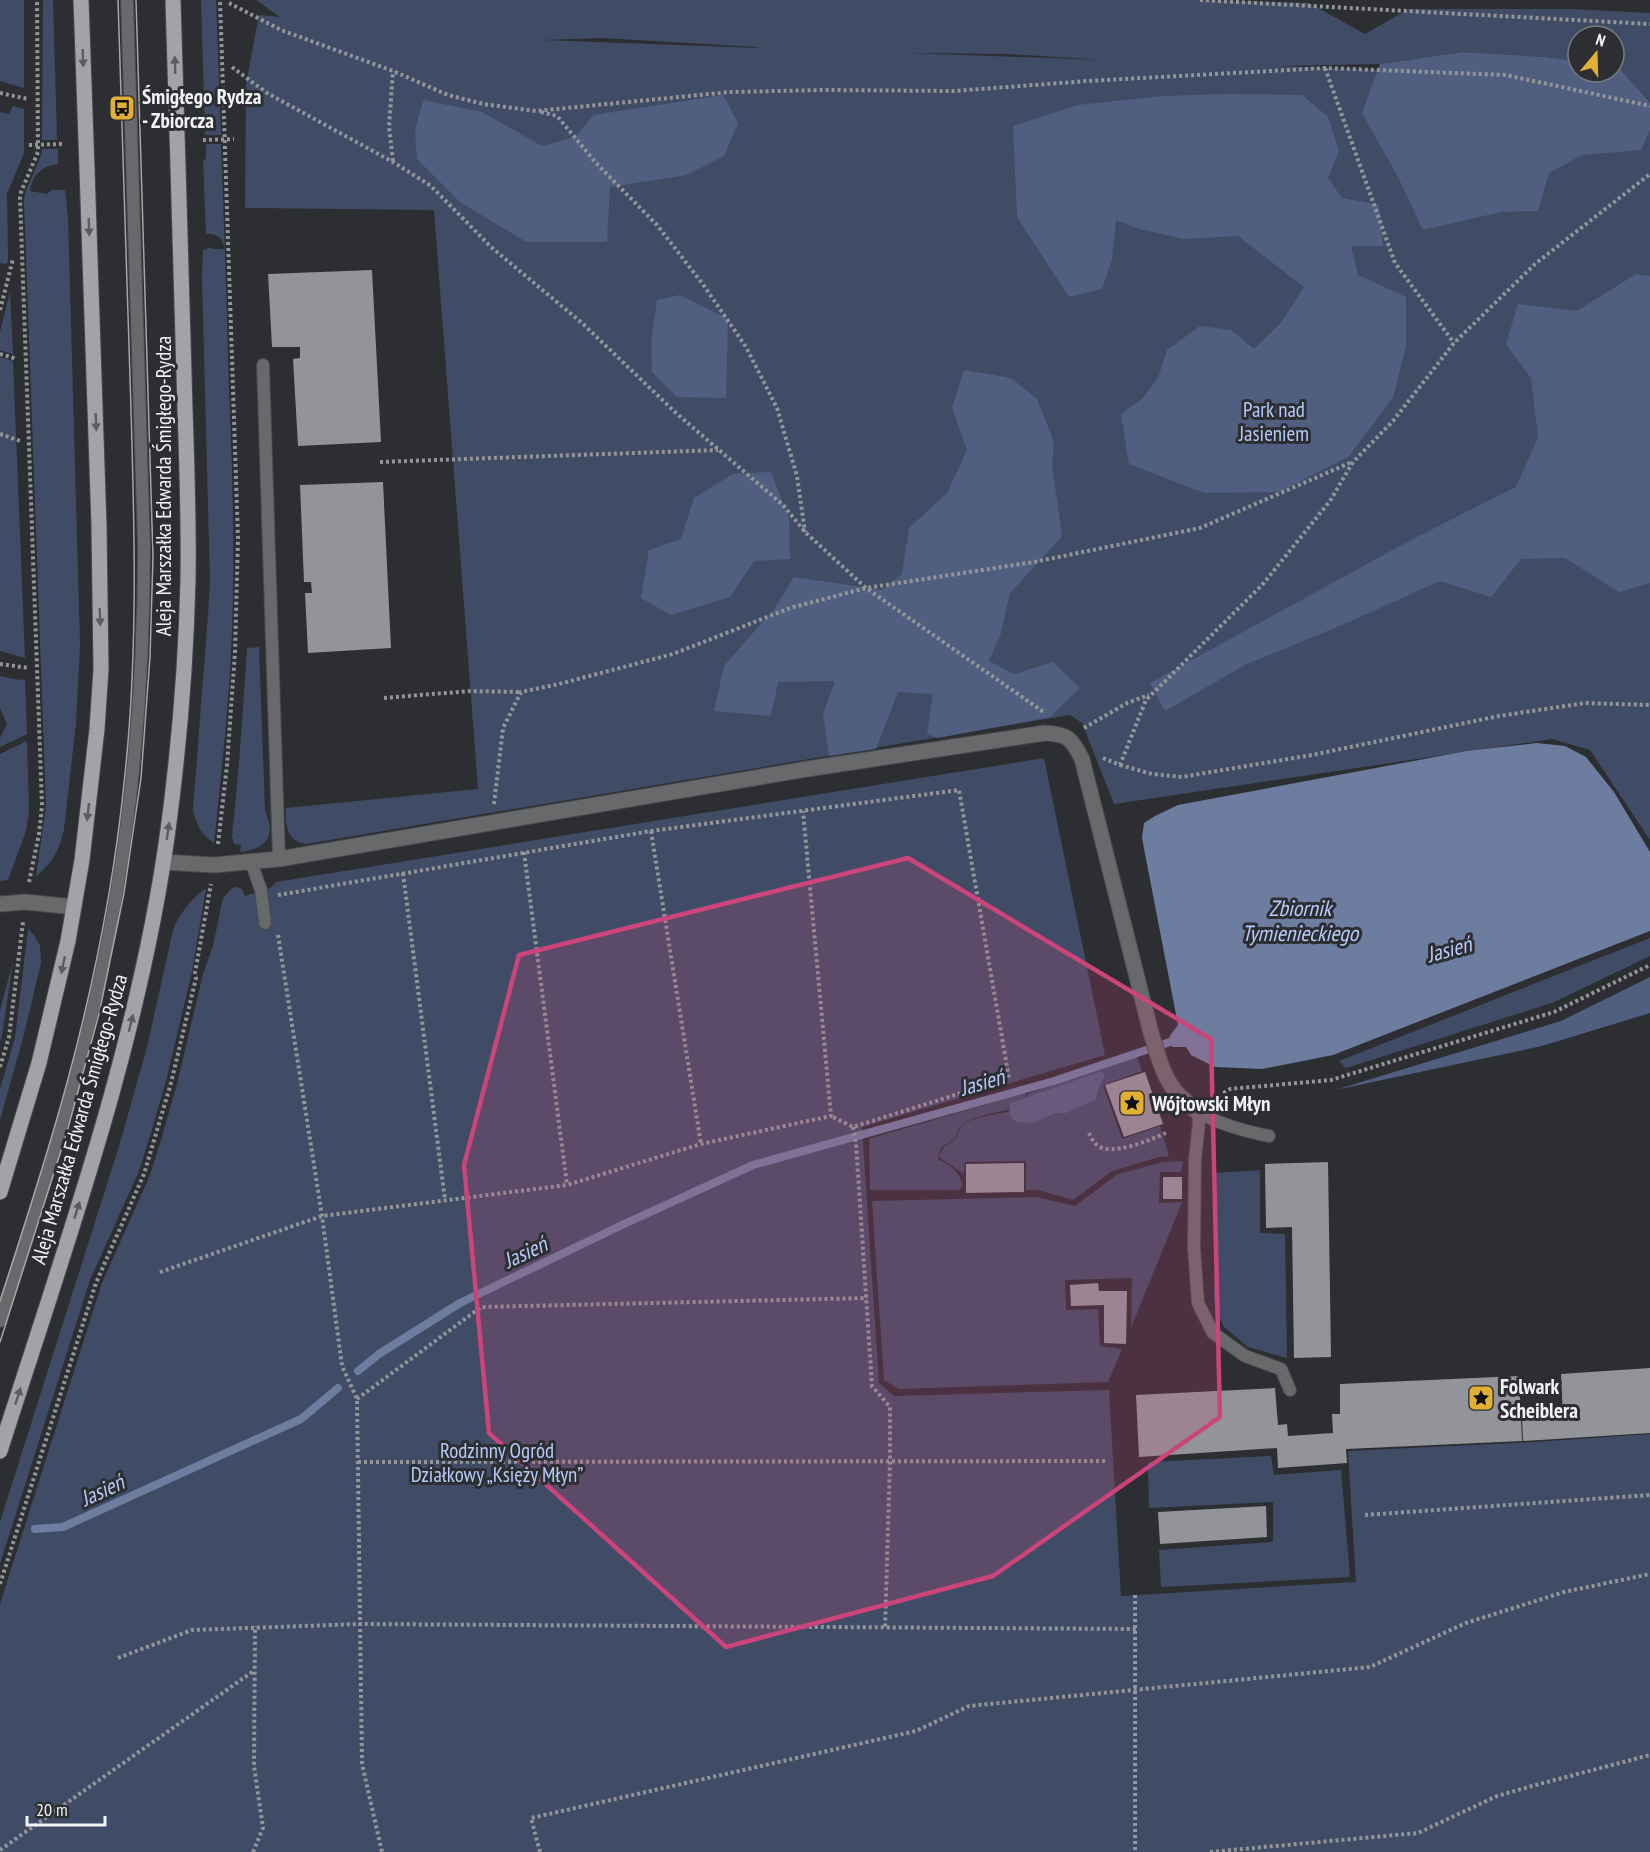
<svg xmlns="http://www.w3.org/2000/svg" width="1650" height="1852" font-family="'PT Sans Narrow',sans-serif">
	<style>
		.green { fill: #404c66; fill-rule: evenodd }
		.forest { fill: #505f7f }
		.water { fill: #6d7d9f }
		.lines { fill: none; stroke-linecap: round; stroke-linejoin: round }
		.stream { stroke: #6d7d9f; stroke-width: 8 }
		.building { fill: #929499 }
		.lane-casing { stroke: #47494d; stroke-width: 14 }
		.street-casing { stroke: #47494d; stroke-width: 17 }
		.primary-casing { stroke: #47494d; stroke-width: 17 }
		.path { stroke: #939598; stroke-width: 4; stroke-dasharray: 3 3; stroke-linecap: butt }
		.lane { stroke: #68696b; stroke-width: 12 }
		.street { stroke: #68696b; stroke-width: 15 }
		.primary { stroke: #a1a3a7; stroke-width: 15 }
		.tram { stroke: #a4a6a9; stroke-width: 1.5 }
		.primary-bridge-casing { stroke: #47494d; stroke-width: 17; stroke-linecap: butt }
		.primary-bridge { stroke: #a1a3a7; stroke-width: 15 }
		.oneway { fill: #5b5d61 }
		.marked { fill: #cb447a; fill-opacity: 0.2; stroke: #cb447a; stroke-width: 4.5; stroke-linejoin: round }
		.labels { text-anchor: middle; dominant-baseline: central; stroke-width: 6; stroke-linejoin: round; paint-order: stroke }
		.poi-label { font-size: 21px; font-weight: bold; fill: #f0f2f4; stroke: #2c2e32; text-anchor: start }
		.park-label { font-size: 21px; fill: #b4c9f7; stroke: #2c2e32 }
		.street-label { font-size: 21px; fill: #f0f2f4; stroke: #2c2e32 }
		.water-label { font-size: 22px; font-style: italic; fill: #b7ccfa; stroke: #2c2e32 }
	</style>
	<rect width="100%" height="100%" fill="#2c2e32"/>
	<g class="green">
		<path d="M 0,0 L 24,0 L 24,88 L 0,81 Z"/>
		<path d="M 43,0 L 53,0 L 57,140 L 42,140 Z"/>
		<path d="M 201,0 L 216,0 L 221,135 L 205,135 Z"/>
		<path d="M 256,0 L 1208,0 L 1309,3 L 1365,34 L 1409,9 L 1570,9 L 1650,13 L 1650,840 L 1590,750 L 1552,739 L 1114,804 L 1082,723 L 1070,715 L 306,844 C 286,841 285,824 286,808 L 478,789 L 434,210 L 245,208 L 246,84 L 259,15 L 280,17 ZM 1578,36 L 1614,36 L 1614,66 L 1617,66 L 1627,79 L 1279,66 L 1380,64 L 1463,52 L 1546,57 L 1578,61 ZM 602,38 L 757,47 L 758,48 L 542,40 ZM 907,53 L 1007,54 L 1105,60 Z"/>
		<path d="M 13,106 L 24,109 L 24,153 L 7,194 L 8,259 L 7,264 L 0,263 L 0,112 L 9,114 Z"/>
		<path d="M 206,144 L 221,144 C 224,225 227,307 229,389 C 232,457 234,526 233,594 C 232,677 223,760 214,843 C 202,835 196,825 193,810 L 208,615 L 210,581 L 202,278 L 203,250 L 207,249 L 207,247 L 214,249 L 225,249 C 222,238 218,233 206,234 L 203,160 L 206,159 Z"/>
		<path d="M 42,149 L 58,149 L 58,164 C 42,166 32,175 30,191 L 47,194 L 52,190 L 65,190 L 68,217 L 80,645 L 76,723 L 64,829 C 60,849 52,864 36,876 L 46,806 L 24,201 L 25,193 L 42,153 Z"/>
		<path d="M 10,292 L 13,354 L 0,350 L 0,332 Z"/>
		<path d="M 0,357 L 13,361 L 25,658 L 0,651 Z"/>
		<path d="M 259,647 L 265,810 C 267,816 270,824 270,830 C 269,846 252,851 240,852 L 241,845 L 234,844 L 232,836 C 239,773 243,711 247,648 Z"/>
		<path d="M 0,676 L 19,680 L 25,679 L 27,734 L 0,747 L 0,738 L 7,724 L 0,708 Z"/>
		<path d="M 27,741 L 29,811 L 26,831 L 8,880 L 0,881 L 0,754 Z"/>
		<path d="M 1044,758 L 1105,1055 L 862,1127 L 879,1383 L 894,1396 L 1109,1390 L 1121,1596 L 1356,1582 L 1348,1451 L 1535,1442 L 1650,1434 L 1650,1852 L 0,1852 L 0,1604 L 102,1283 L 150,1175 L 161,1140 L 177,1084 L 203,974 L 213,946 L 223,898 L 232,888 L 236,887 L 242,889 L 245,896 L 272,887 L 276,882 Z"/>
		<path d="M 206,888 L 192,972 L 166,1081 L 150,1136 L 139,1171 L 90,1280 L 0,1564 L 0,1522 L 120,1143 L 147,1047 L 173,930 C 180,912 191,900 206,888 Z"/>
		<path d="M 28,929 L 34,935 L 40,946 L 41,963 L 23,1038 L 0,1120 L 0,1089 L 15,1038 Z"/>
		<path d="M 1650,938 L 1650,956 L 1552,1003 L 1346,1068 L 1339,1061 Z"/>
		<path d="M 13,962 L 2,1035 L 0,1042 L 0,1010 Z"/>
		<path d="M 1137,1056 L 1142,1071 L 1103,1085 L 1122,1139 L 1160,1126 L 1169,1156 L 1159,1157 L 1112,1171 L 1073,1200 L 1038,1190 L 1026,1190 L 1026,1161 L 965,1162 L 964,1174 L 939,1157 C 941,1147 946,1146 954,1140 C 958,1137 958,1131 961,1127 C 970,1117 998,1114 1012,1111 L 1012,1109 C 995,1113 975,1115 961,1126 C 957,1129 958,1134 955,1138 C 946,1147 940,1142 938,1159 C 951,1166 959,1171 963,1186 L 959,1190 L 870,1190 L 869,1139 L 1025,1093 L 1029,1105 L 1031,1105 L 1027,1094 Z"/>
		<path d="M 1183,1161 L 1181,1172 L 1160,1172 L 1159,1203 L 1182,1202 L 1131,1328 L 1132,1278 L 1065,1280 L 1066,1310 L 1098,1309 L 1100,1346 L 1122,1349 L 1108,1382 L 899,1389 L 884,1380 L 872,1201 L 1036,1197 L 1075,1206 L 1118,1174 L 1163,1162 Z"/>
		<path d="M 1260,1170 L 1260,1233 L 1285,1234 L 1287,1358 L 1248,1347 L 1223,1326 L 1214,1301 L 1216,1173 Z"/>
		<path d="M 1271,1456 L 1274,1475 L 1341,1470 L 1350,1577 L 1161,1587 L 1159,1550 L 1273,1542 L 1273,1502 L 1149,1508 L 1148,1462 Z"/>
	</g>
	<g class="forest">
		<path d="M 1463,52 L 1546,57 L 1578,61 L 1578,72 L 1614,72 L 1614,66 L 1617,66 L 1650,103 L 1650,130 L 1641,150 L 1582,155 L 1549,173 L 1538,211 L 1501,212 L 1423,230 L 1398,177 L 1362,113 L 1380,64 Z"/>
		<path d="M 1227,94 L 1302,95 L 1328,117 L 1339,151 L 1328,178 L 1342,198 L 1379,205 L 1383,246 L 1351,246 L 1358,275 L 1406,297 L 1406,345 L 1393,397 L 1348,457 L 1279,492 L 1204,493 L 1129,464 L 1121,414 L 1142,399 L 1158,378 L 1167,350 L 1200,326 L 1231,330 L 1254,349 L 1281,323 L 1304,287 L 1238,236 L 1184,239 L 1140,229 L 1116,220 L 1112,259 L 1102,289 L 1069,297 L 1017,217 L 1013,126 L 1078,105 L 1162,96 Z"/>
		<path d="M 723,95 L 738,123 L 724,156 L 687,175 L 610,187 L 607,242 L 526,242 L 460,202 L 417,159 L 415,131 L 423,100 L 482,112 L 542,146 L 575,137 L 594,115 Z"/>
		<path d="M 1636,274 L 1650,276 L 1650,583 L 1619,592 L 1565,558 L 1521,559 L 1491,597 L 1440,581 L 1349,622 L 1245,665 L 1165,711 L 1150,683 L 1409,541 L 1516,487 L 1538,437 L 1531,378 L 1506,344 L 1518,304 L 1577,311 Z"/>
		<path d="M 680,295 L 728,319 L 726,398 L 677,397 L 652,372 L 651,342 L 657,300 Z"/>
		<path d="M 964,370 L 1011,378 L 1037,399 L 1054,442 L 1052,465 L 1062,536 L 1010,593 L 1001,633 L 989,661 L 1014,674 L 1053,662 L 1080,688 L 1050,717 L 938,738 L 927,734 L 933,694 L 898,692 L 876,749 L 829,756 L 823,714 L 835,681 L 778,682 L 771,716 L 714,711 L 724,666 L 775,608 L 794,577 L 882,590 L 902,574 L 909,528 L 947,493 L 967,450 L 952,408 Z"/>
		<path d="M 771,472 L 789,519 L 790,559 L 754,561 L 730,597 L 671,615 L 641,598 L 649,550 L 681,539 L 694,498 L 733,474 Z"/>
		<path d="M 1650,977 L 1650,1013 L 1542,1046 L 1335,1090 L 1561,1021 Z"/>
		<path d="M 1102,1071 L 1105,1076 L 1100,1084 L 1095,1100 L 1066,1113 L 1055,1113 L 1033,1123 L 1016,1122 L 1009,1115 L 1010,1103 Z"/>
	</g>
	<path class="water" d="M 1537,743 L 1565,746 L 1586,757 L 1614,792 L 1650,852 L 1650,931 L 1333,1055 L 1262,1069 L 1215,1067 L 1191,1055 L 1186,1047 L 1172,1047 L 1169,1037 L 1178,1025 L 1142,838 L 1144,823 L 1155,816 L 1178,805 L 1467,751 Z"/>
	<g class="lines">
		<g class="stream">
			<path d="M 358,1371 L 379,1354 L 460,1303 L 622,1225 L 753,1165 L 1054,1081 L 1179,1039"/>
			<path d="M 35,1529 L 63,1527 L 301,1419 L 338,1388"/>
		</g>
	</g>
	<g class="building">
		<path d="M 372,270 L 381,442 L 298,446 L 293,359 L 300,358 L 300,347 L 272,347 L 268,274 Z"/>
		<path d="M 383,482 L 391,648 L 308,653 L 305,593 L 312,593 L 311,582 L 304,582 L 300,485 Z"/>
		<path d="M 1145,1072 L 1163,1124 L 1124,1137 L 1105,1085 Z"/>
		<path d="M 1328,1162 L 1331,1357 L 1294,1358 L 1292,1227 L 1266,1228 L 1265,1164 Z"/>
		<path d="M 1024,1163 L 1024,1192 L 966,1193 L 966,1164 Z"/>
		<rect x="1163" y="1177" width="19" height="22"/>
		<path d="M 1098,1283 L 1099,1291 L 1127,1291 L 1126,1344 L 1104,1343 L 1104,1305 L 1071,1306 L 1070,1285 Z"/>
		<path d="M 1650,1368 L 1650,1433 L 1523,1441 L 1522,1418 L 1563,1417 L 1561,1374 Z"/>
		<path d="M 1519,1376 L 1522,1441 L 1346,1449 L 1347,1463 L 1278,1468 L 1277,1448 L 1139,1457 L 1136,1395 L 1275,1388 L 1278,1425 L 1287,1424 L 1288,1436 L 1333,1433 L 1332,1414 L 1340,1414 L 1340,1384 Z"/>
		<path d="M 1266,1506 L 1267,1537 L 1160,1544 L 1158,1512 Z"/>
	</g>
	<g class="lines">
		<g class="lane-casing">
			<g id="lane">
				<path d="M 263,365 L 279,859"/>
				<path d="M 251,862 L 261,890 L 265,923"/>
				<path d="M 1196,1111 L 1199,1119 L 1198,1132 L 1195,1158 L 1194,1247 L 1198,1303 L 1213,1333 L 1245,1356 L 1281,1369 L 1290,1390"/>
				<path d="M 1196,1111 C 1219,1124 1243,1131 1269,1136"/>
				<path d="M 0,1321 C 34,1215 70,1109 95,1000 C 130,851 144,699 144,546 L 127,0"/>
			</g>
		</g>
		<g class="street-casing">
			<g id="street">
				<path d="M 163,862 L 214,865 L 279,859 L 807,769 L 1045,733 C 1068,734 1072,739 1082,759 L 1151,1033 C 1157,1052 1162,1074 1175,1091 C 1181,1098 1190,1104 1196,1111"/>
				<path d="M 0,904 L 26,902 L 74,907"/>
			</g>
		</g>
		<g class="primary-casing">
			<g id="primary">
				<path d="M 0,1192 L 39,1063 L 68,941 L 82,860 L 97,729 L 101,669 L 99,526 L 87,169"/>
				<path d="M 0,1451 C 65,1247 139,1043 168,830 C 179,748 186,663 188,580 C 189,523 187,466 185,409 C 183,328 181,247 178,166"/>
			</g>
		</g>
		<g class="path">
			<path d="M 1200,0 L 1650,24"/>
			<path d="M 229,3 L 281,30 L 393,71 L 448,95 L 483,104 L 536,111 L 730,92 L 825,90 L 954,91 L 1087,81 L 1325,68 L 1506,75 L 1650,106"/>
			<path d="M 232,67 L 267,93 L 393,162 L 431,186 L 491,247 L 582,323 L 676,413 L 783,505 L 805,532 L 866,588 L 1045,713"/>
			<path d="M 1325,68 L 1395,263 L 1454,343"/>
			<path d="M 0,93 L 28,99"/>
			<path d="M 541,112 L 557,116 L 596,163 L 657,225 L 702,283 L 746,347 L 777,408 L 797,476 L 805,532"/>
			<path d="M 203,140 L 234,139"/>
			<path d="M 29,145 L 62,144"/>
			<path d="M 393,161 L 389,127 L 393,71"/>
			<path d="M 0,310 L 13,259"/>
			<path d="M 0,354 L 17,359"/>
			<path d="M 0,434 L 20,441"/>
			<path d="M 380,462 L 718,450"/>
			<path d="M 0,664 L 29,668"/>
			<path d="M 384,698 L 470,691 L 521,692"/>
			<path d="M 1084,728 L 1127,703 L 1149,695"/>
			<path d="M 1103,758 L 1120,765 L 1146,700 L 1263,584 L 1330,501 L 1353,462 L 1393,421 L 1454,343 L 1535,264 L 1650,174"/>
			<path d="M 1120,765 L 1152,774 L 1182,777 L 1312,755 L 1499,716 L 1585,703 L 1650,705"/>
			<path d="M 494,804 L 503,728 L 521,692 L 559,684 L 673,654 L 790,608 L 866,588 L 1034,562 L 1200,528 L 1352,462"/>
			<path d="M 651,831 L 701,1144"/>
			<path d="M 218,844 L 227,765 L 235,652 L 238,538 L 220,0"/>
			<path d="M 524,852 L 567,1185"/>
			<path d="M 403,873 L 445,1200"/>
			<path d="M 29,882 L 39,834 L 42,806 L 20,198 L 21,192 L 38,152 L 37,0"/>
			<path d="M 278,895 L 651,831 L 959,790 L 1009,1078 L 853,1127 L 831,1116"/>
			<path d="M 278,935 L 322,1216 L 342,1366 L 357,1399 L 362,1764 L 382,1852"/>
			<path d="M 0,1067 L 9,1037 L 23,922"/>
			<path d="M 1213,1099 L 1230,1089 L 1331,1080 L 1554,1012 L 1650,965"/>
			<path d="M 853,1127 L 856,1144 L 872,1386 L 890,1407 L 890,1461 L 885,1628"/>
			<path d="M 1089,1133 C 1091,1137 1093,1142 1097,1145 C 1111,1157 1150,1140 1166,1133"/>
			<path d="M 160,1272 L 322,1216 L 567,1185 L 701,1144 L 831,1116 L 803,811"/>
			<path d="M 357,1399 L 481,1307 L 867,1298"/>
			<path d="M 358,1462 L 1106,1461"/>
			<path d="M 1365,1515 L 1650,1495"/>
			<path d="M 0,1584 L 96,1283 L 144,1174 L 171,1083 L 196,978 L 195,973 L 211,884"/>
			<path d="M 1135,1595 L 1135,1852"/>
			<path d="M 118,1658 L 192,1630 L 360,1624 L 1136,1629"/>
			<path d="M 0,1850 L 255,1670"/>
			<path d="M 253,1852 L 263,1828 L 254,1766 L 255,1626"/>
			<path d="M 540,1852 L 531,1818 L 916,1731 L 969,1706 L 1370,1667 L 1466,1623 L 1564,1592 L 1650,1574"/>
			<path d="M 1210,1852 L 1418,1833 L 1497,1796 L 1532,1786 L 1650,1755"/>
		</g>
		<use href="#lane" class="lane"/>
		<use href="#street" class="street"/>
		<use href="#primary" class="primary"/>
		<g class="tram">
			<path d="M 0,1301 C 24,1227 48,1154 68,1079 C 95,979 115,877 125,774 C 139,642 134,510 130,377 C 126,251 122,126 118,0"/>
			<path d="M 0,1342 L 67,1132 L 99,1014 L 124,893 L 141,778 L 150,657 L 153,557 L 136,0"/>
		</g>
		<g class="primary-bridge-casing">
			<g id="primary-bridge">
				<path d="M 81,0 L 87,169"/>
				<path d="M 173,0 L 178,166"/>
			</g>
		</g>
		<use href="#primary-bridge" class="primary-bridge"/>
	</g>
	<defs><path id="oneway-solid" d="M-6-.8H1V-3.2L6.5 0L1 3.2V.8H-6Z" transform="scale(1.5)"/></defs>
	<g class="oneway">
		<use href="#oneway-solid" transform="translate(83 58) rotate(88)"/>
		<use href="#oneway-solid" transform="translate(175 65) rotate(-92)"/>
		<use href="#oneway-solid" transform="translate(89 227) rotate(88)"/>
		<use href="#oneway-solid" transform="translate(96 422) rotate(88)"/>
		<use href="#oneway-solid" transform="translate(100 617) rotate(88)"/>
		<use href="#oneway-solid" transform="translate(88 812) rotate(97)"/>
		<use href="#oneway-solid" transform="translate(168 831) rotate(-82)"/>
		<use href="#oneway-solid" transform="translate(63 965) rotate(102)"/>
		<use href="#oneway-solid" transform="translate(131 1023) rotate(-76)"/>
		<use href="#oneway-solid" transform="translate(77 1210) rotate(-72)"/>
		<use href="#oneway-solid" transform="translate(18 1396) rotate(-72)"/>
	</g>
	<path class="marked" d="M 908,858 L 1211,1039 L 1220,1417 L 993,1576 L 726,1647 L 489,1433 L 464,1165 L 519,955 Z"/>
	<defs>
		<g id="bus-square" transform="scale(1.35)"><rect x="-9" y="-9" width="18" height="18" rx="4" fill="#e0af34" stroke="#2c2e32"/><path d="M-5-6H5V4H4V6H2V4H-2V6H-4V4H-5ZM-3.5-4V0h7V-4ZM-3.5 1.2v1.5H-2V1.2ZM2 1.2v1.5H3.5V1.2Z" fill="#111"/></g>
		<g id="sight-square" transform="scale(1.35)"><rect x="-9" y="-9" width="18" height="18" rx="4" fill="#e0af34" stroke="#2c2e32"/><path d="M0-6L1.8-2.2L6-1.7L2.9 1.2L3.7 5.4L0 3.3L-3.7 5.4L-2.9 1.2L-6-1.7L-1.8-2.2Z" fill="#111"/></g>
	</defs>
	<g fill-rule="evenodd">
		<use href="#bus-square" x="122" y="108"/>
		<use href="#sight-square" x="1132" y="1103"/>
		<use href="#sight-square" x="1481" y="1398"/>
	</g>
	<g class="labels">
		<g class="poi-label">
			<text x="142" y="96">Śmigłego Rydza<tspan x="142" dy="24">- Zbiorcza</tspan></text>
			<text x="1152" y="1103">Wójtowski Młyn</text>
			<text x="1500" y="1386">Folwark<tspan x="1500" dy="24">Scheiblera</tspan></text>
		</g>
		<g class="park-label">
			<text x="1274" y="409">Park nad<tspan x="1274" dy="24">Jasieniem</tspan></text>
			<text x="497" y="1450">Rodzinny Ogród<tspan x="497" dy="24">Działkowy „Księży Młyn”</tspan></text>
		</g>
		<g class="street-label">
			<text transform="translate(163 486) rotate(-90)">Aleja Marszałka Edwarda Śmigłego-Rydza</text>
			<text transform="translate(79 1119) rotate(-74)">Aleja Marszałka Edwarda Śmigłego-Rydza</text>
		</g>
		<g class="water-label">
			<text x="1300" y="908">Zbiornik<tspan x="1300" dy="25">Tymienieckiego</tspan></text>
			<text transform="translate(1449 949) rotate(-15)">Jasień</text>
			<text transform="translate(982 1082) rotate(-16)">Jasień</text>
			<text transform="translate(525 1252) rotate(-25)">Jasień</text>
			<text transform="translate(102 1490) rotate(-25)">Jasień</text>
		</g>
	</g>
	<g transform="translate(1596 54) rotate(19)"><circle r="28" fill="#2c2e32" stroke="#7a7c80" stroke-width="1.5"/>
	<path d="M0-4.5L10 22L0 15L-10 22Z" fill="#e0af34"/>
	<text y="-9" font-size="16" font-weight="bold" text-anchor="middle" fill="#f0f2f4">N</text>
	</g>
	<path d="M27 1816v9h78v-9" fill="none" stroke="#f0f2f4" stroke-width="3"/>
	<text x="36" y="1816" font-size="18" fill="#f0f2f4" stroke="#2c2e32" stroke-width="4.5" paint-order="stroke">20 m</text>
</svg>
